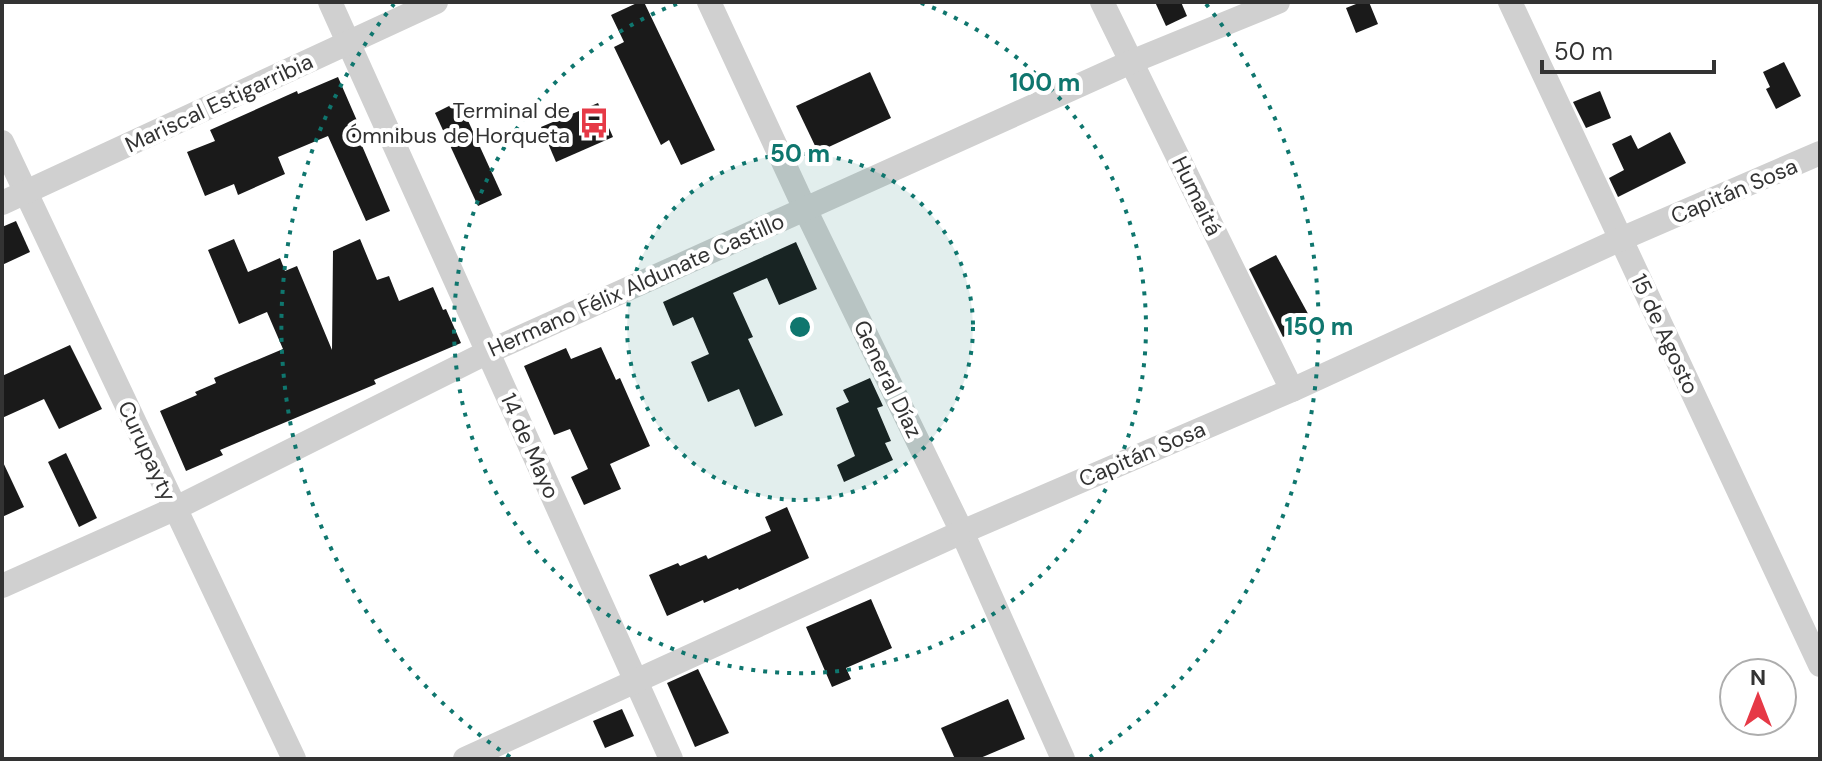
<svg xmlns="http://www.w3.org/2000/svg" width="1822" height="761" font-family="'DM Sans',sans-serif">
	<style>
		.building { fill: #1a1a1a }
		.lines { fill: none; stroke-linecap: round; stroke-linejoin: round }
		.minor { stroke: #d0d0d0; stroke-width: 24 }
		.ring { fill: none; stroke: #0f766e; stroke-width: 4; stroke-dasharray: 4 8 }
		.labels { text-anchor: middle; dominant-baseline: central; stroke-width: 8; stroke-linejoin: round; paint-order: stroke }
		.street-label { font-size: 22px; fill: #333; stroke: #fff }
		.poi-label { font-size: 22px; fill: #333; stroke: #fff; text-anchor: end }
		.centre { fill: #0f766e; stroke: #fff; stroke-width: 4 }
		.ring-label { font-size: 24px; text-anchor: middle; font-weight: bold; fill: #0f766e; stroke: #fff; stroke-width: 8; stroke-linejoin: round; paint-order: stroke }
	</style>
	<rect width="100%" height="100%" fill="#fff"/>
	<g class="building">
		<path d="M 639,2 L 644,2 L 715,150 L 681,165 L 669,140 L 661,145 L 614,47 L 624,42 L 611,15 Z"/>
		<path d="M 1155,2 L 1181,2 L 1187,16 L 1166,26 Z"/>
		<path d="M 1361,2 L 1369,2 L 1378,24 L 1356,33 L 1346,8 Z"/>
		<path d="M 1784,62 L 1801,96 L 1776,109 L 1766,89 L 1770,87 L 1763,72 Z"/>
		<path d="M 870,72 L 891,118 L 818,152 L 796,106 Z"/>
		<path d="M 338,77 L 358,123 L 355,124 L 360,141 L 390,211 L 366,221 L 328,136 L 278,157 L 285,174 L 238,195 L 234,184 L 205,196 L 187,152 L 215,141 L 210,130 L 297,91 L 298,94 Z"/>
		<path d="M 1600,91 L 1611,118 L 1586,128 L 1573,102 Z"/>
		<path d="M 459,101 L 502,195 L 478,206 L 435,113 Z"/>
		<path d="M 598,103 L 613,137 L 556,162 L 541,127 Z"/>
		<path d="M 1670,132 L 1686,163 L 1618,197 L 1609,178 L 1624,170 L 1612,144 L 1631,135 L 1638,149 Z"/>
		<path d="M 16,221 L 30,252 L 2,265 L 2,227 Z"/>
		<path d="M 234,239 L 248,272 L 280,258 L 285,271 L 297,266 L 332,350 L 333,251 L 360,239 L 377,280 L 389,276 L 399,301 L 433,287 L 443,310 L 446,309 L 461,343 L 374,380 L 376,384 L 220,450 L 223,455 L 186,471 L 160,411 L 197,395 L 195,392 L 216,383 L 214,378 L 283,349 L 267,312 L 239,324 L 208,250 Z"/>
		<path d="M 796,242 L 817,289 L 779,305 L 767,278 L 733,293 L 753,337 L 748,339 L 783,415 L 755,427 L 739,389 L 708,402 L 691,362 L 709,354 L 693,317 L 673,326 L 663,302 Z"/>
		<path d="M 1276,255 L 1312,321 L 1283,337 L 1249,269 Z"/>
		<path d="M 70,345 L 102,409 L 59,429 L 44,399 L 2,418 L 2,376 Z"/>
		<path d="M 601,347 L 616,380 L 620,378 L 650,446 L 610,464 L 621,489 L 584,505 L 571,477 L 588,469 L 570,429 L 554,435 L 524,366 L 566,348 L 571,359 Z"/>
		<path d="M 870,378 L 883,406 L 877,408 L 891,441 L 885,443 L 893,460 L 844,482 L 837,465 L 855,456 L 836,408 L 849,402 L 843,390 Z"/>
		<path d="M 66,453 L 97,518 L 79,527 L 48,462 Z"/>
		<path d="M 2,460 L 24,507 L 2,517 Z"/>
		<path d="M 787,507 L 809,558 L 739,590 L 738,588 L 704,603 L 703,600 L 667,616 L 649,575 L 678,563 L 680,566 L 706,555 L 708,559 L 771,531 L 765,517 Z"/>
		<path d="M 871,599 L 892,648 L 846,668 L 851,679 L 832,687 L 806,627 Z"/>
		<path d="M 698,669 L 729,733 L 695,747 L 667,683 Z"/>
		<path d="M 1008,699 L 1025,739 L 978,759 L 955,759 L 941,728 Z"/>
		<path d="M 622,709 L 634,736 L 605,748 L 593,721 Z"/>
	</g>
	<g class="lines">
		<g class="minor">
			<path d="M 330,2 L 671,759"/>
			<path d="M 709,2 L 805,209 L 962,532 L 1063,759"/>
			<path d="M 1102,2 L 1292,390"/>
			<path d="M 1510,2 L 1820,665"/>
			<path d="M 2,142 L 294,759"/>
			<path d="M 2,203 L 436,2"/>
			<path d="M 2,586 L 174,509 L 488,352 L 1131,62 L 1278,2"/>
			<path d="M 465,759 L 962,532 L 1292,390 L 1621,239 L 1820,153"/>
		</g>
	</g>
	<circle cx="800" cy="327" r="173" fill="#0f766e" fill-opacity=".12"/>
	<g class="ring">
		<circle cx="800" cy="327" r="173"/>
		<path d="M921 3A346 346 0 1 1 679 3"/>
		<path d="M510 757A519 519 0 0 1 394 4M1206 4A519 519 0 0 1 1090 757"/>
	</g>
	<defs>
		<g id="bus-bare" transform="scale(2.4)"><path d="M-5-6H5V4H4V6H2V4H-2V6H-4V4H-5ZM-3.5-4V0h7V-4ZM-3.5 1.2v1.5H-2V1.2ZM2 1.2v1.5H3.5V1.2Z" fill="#e63946" stroke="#fff" stroke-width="2.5" paint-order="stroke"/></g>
	</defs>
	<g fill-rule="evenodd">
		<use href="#bus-bare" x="594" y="123"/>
	</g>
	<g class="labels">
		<g class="street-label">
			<text transform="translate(219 103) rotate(-25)">Mariscal Estigarribia</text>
			<text transform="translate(1734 191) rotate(-23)">Capitán Sosa</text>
			<text transform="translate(1197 196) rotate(64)">Humaitá</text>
			<text transform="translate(636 285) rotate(-24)">Hermano Félix Aldunate Castillo</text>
			<text transform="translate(1665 334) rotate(65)">15 de Agosto</text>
			<text transform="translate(888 379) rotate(64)">General Díaz</text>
			<text transform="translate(530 446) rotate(66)">14 de Mayo</text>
			<text transform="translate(147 451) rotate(65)">Curupayty</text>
			<text transform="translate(1142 454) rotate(-23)">Capitán Sosa</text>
		</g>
		<g class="poi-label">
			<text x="570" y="110">Terminal de<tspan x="570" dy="25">Ómnibus de Horqueta</tspan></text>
		</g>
	</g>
	<circle cx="800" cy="327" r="12" class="centre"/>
	<g class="ring-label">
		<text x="1045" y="91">100 m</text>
		<text x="800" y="162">50 m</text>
		<text x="1319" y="335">150 m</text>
	</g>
	<rect width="1822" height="761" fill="none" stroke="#333333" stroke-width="8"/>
	<g transform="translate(1758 697)"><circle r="38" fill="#ffffff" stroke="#adadad" stroke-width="2"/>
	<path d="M0-6L14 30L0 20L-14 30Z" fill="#e63946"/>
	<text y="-12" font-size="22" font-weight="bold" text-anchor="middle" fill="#333333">N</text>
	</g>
	<path d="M1542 60v12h172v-12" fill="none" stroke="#333333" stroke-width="4"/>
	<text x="1554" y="60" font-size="24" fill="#333333" stroke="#ffffff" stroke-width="6" paint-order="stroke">50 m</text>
</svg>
